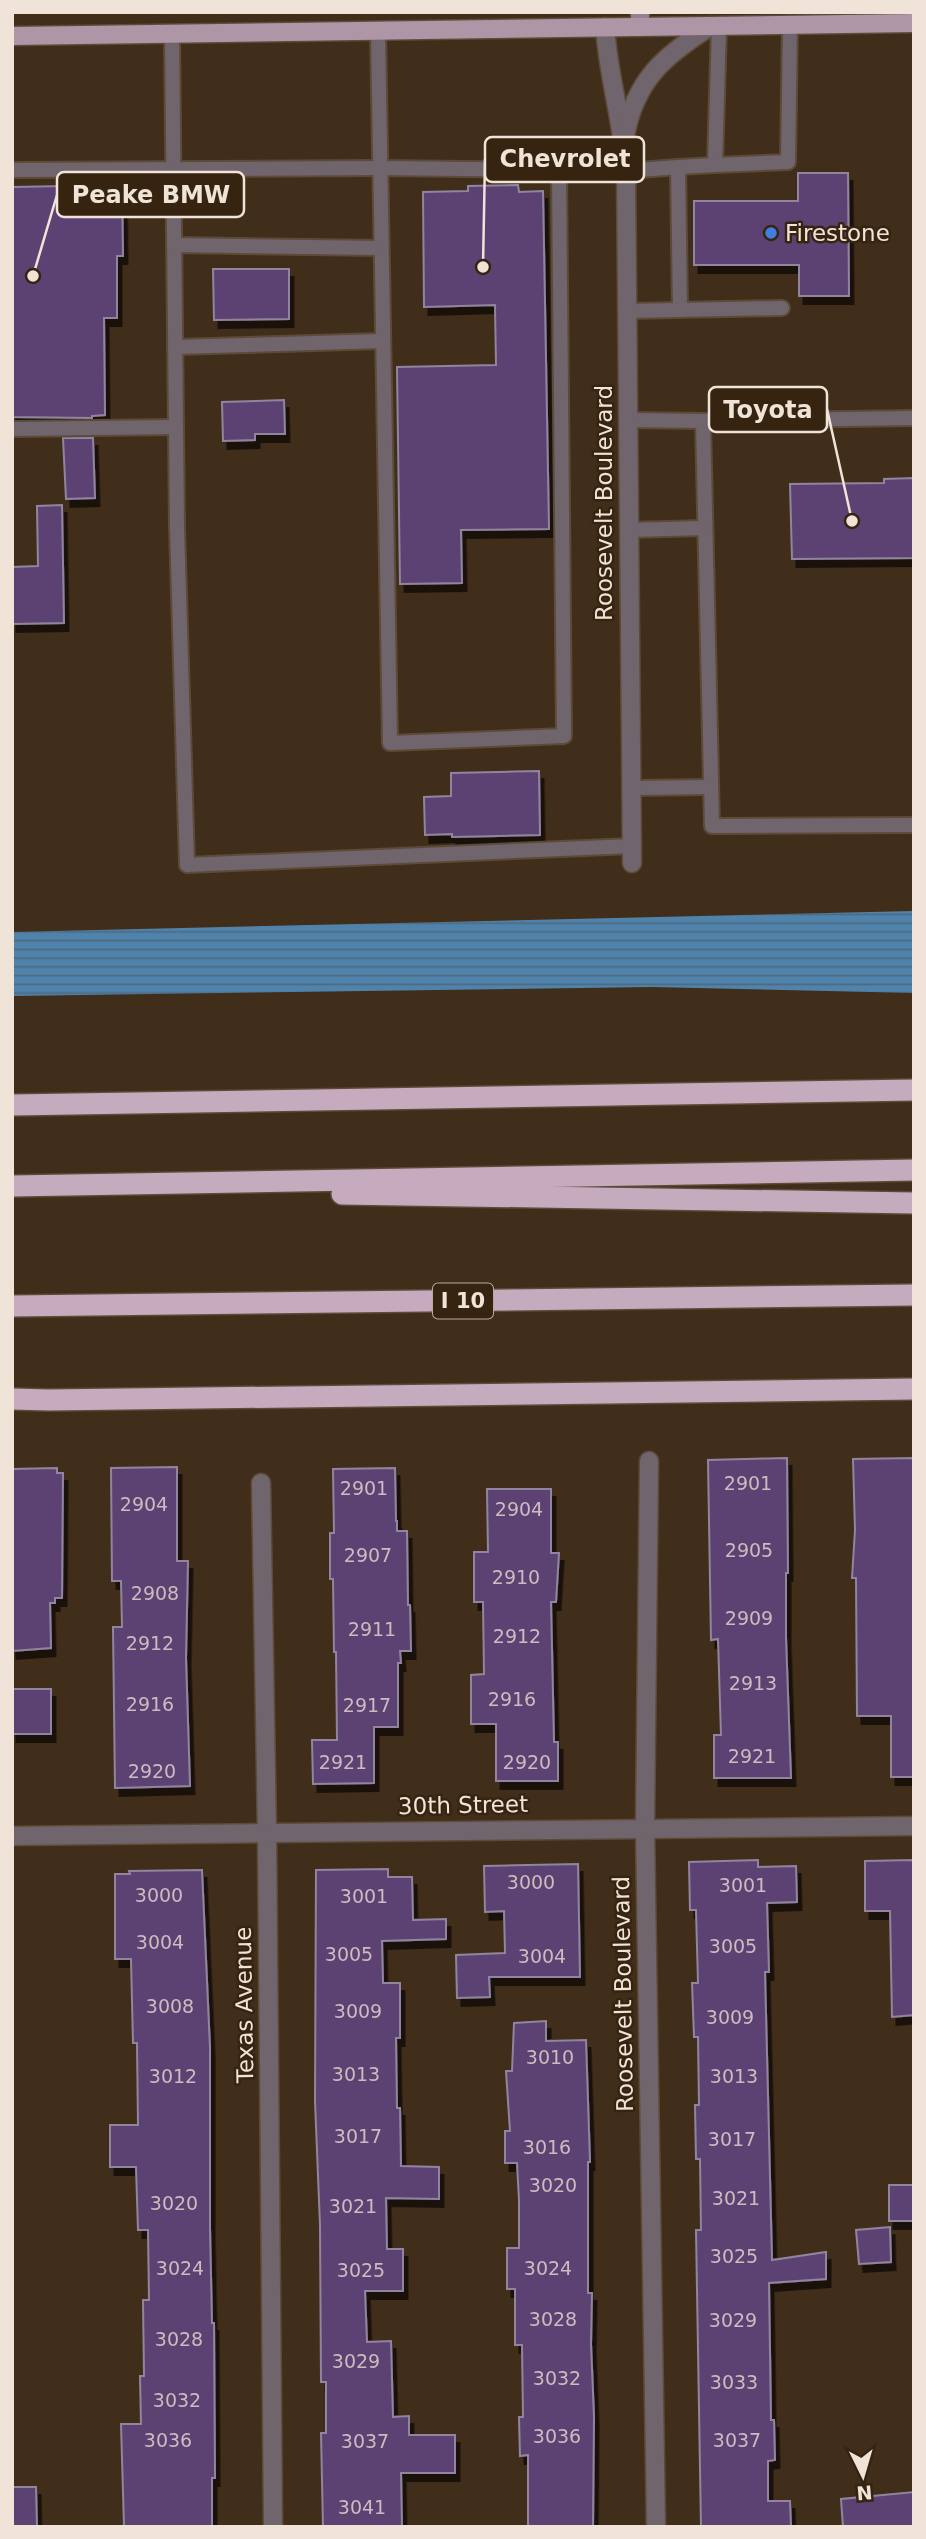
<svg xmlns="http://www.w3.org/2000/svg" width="926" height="2539" font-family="'DejaVu Sans',sans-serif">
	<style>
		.water { fill: url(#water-rules) }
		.building { fill: #5b4273; stroke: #91849f; stroke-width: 2; filter: url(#shadow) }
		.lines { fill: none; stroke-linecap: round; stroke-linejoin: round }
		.lane-casing { stroke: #5c4b38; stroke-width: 18 }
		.street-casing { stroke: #5c4b38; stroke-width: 21 }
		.secondary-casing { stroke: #5c4b38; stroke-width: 21 }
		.primary-casing { stroke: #5c4b38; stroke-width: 21 }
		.highway-casing { stroke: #5c4b38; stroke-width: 24 }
		.lane { stroke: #70656c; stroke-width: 14 }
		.street { stroke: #70656c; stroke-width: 18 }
		.secondary { stroke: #93818d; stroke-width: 18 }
		.primary { stroke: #ae96a6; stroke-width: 18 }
		.highway { stroke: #c6aabd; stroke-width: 21 }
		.shop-dot { fill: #3f7fe0; stroke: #362411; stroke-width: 2.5 }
		.labels { text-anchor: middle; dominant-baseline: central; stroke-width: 5; stroke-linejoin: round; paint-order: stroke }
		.number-label { font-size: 19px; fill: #cbbcbf }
		.shield { fill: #362411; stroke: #b8aa9c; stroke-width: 2 }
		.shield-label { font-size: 21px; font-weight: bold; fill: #f0e4d8 }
		.poi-label { font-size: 23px; fill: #f0e4d8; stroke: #362411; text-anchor: start }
		.street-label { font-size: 23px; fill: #f0e4d8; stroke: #362411 }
		.leader { fill: none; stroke: #f0e4d8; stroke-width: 2.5 }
		.callout-dot { fill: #f0e4d8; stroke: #362411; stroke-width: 2.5 }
		.callout { fill: #362411; stroke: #f0e4d8; stroke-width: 2.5 }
		.callout-label { font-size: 24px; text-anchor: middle; font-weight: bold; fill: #f0e4d8 }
	</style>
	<defs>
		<pattern id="water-rules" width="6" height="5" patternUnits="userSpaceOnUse" patternTransform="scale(1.75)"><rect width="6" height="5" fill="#5083ac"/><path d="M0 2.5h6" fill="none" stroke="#4d6a81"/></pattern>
		<filter id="shadow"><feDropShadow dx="4.5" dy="8" stdDeviation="0" flood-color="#0009"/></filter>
	</defs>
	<rect width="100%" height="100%" fill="#402e1a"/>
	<path class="water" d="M 914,911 L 914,993 L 652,987 L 12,996 L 12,932 Z"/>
	<g class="building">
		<path d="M 798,173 L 848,173 L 849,296 L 799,296 L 799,265 L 694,265 L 694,201 L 798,201 Z"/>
		<path d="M 122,185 L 123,256 L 117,256 L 117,318 L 104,318 L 105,415 L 92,416 L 92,418 L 12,417 L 12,187 Z"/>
		<path d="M 518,185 L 519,192 L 543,191 L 549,529 L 461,530 L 462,583 L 400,584 L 397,367 L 496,365 L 495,305 L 424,307 L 423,192 L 468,191 L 468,186 Z"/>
		<path d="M 213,269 L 289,269 L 289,319 L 214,320 Z"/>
		<path d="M 284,400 L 285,434 L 255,434 L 255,440 L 223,441 L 222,402 Z"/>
		<path d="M 63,438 L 93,438 L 95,498 L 66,499 Z"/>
		<path d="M 914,478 L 914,558 L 792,559 L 790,484 L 884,483 L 884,479 Z"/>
		<path d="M 62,505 L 64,623 L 12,624 L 12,567 L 38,566 L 37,506 Z"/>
		<path d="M 539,771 L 540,835 L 452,837 L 452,834 L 425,835 L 424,797 L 451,796 L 451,773 Z"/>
		<path d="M 787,1458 L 788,1573 L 786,1573 L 786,1638 L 791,1778 L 714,1778 L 714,1735 L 721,1735 L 718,1639 L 711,1640 L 708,1460 Z"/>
		<path d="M 914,1458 L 914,1777 L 891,1777 L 891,1716 L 857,1716 L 856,1578 L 852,1578 L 855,1530 L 853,1459 Z"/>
		<path d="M 177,1467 L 177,1561 L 188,1561 L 186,1658 L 190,1786 L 115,1788 L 113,1627 L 122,1627 L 121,1581 L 112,1581 L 111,1468 Z"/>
		<path d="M 57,1468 L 57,1473 L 63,1473 L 62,1598 L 55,1598 L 55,1603 L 50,1603 L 51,1648 L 12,1651 L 12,1469 Z"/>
		<path d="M 395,1468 L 396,1521 L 397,1521 L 397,1531 L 407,1531 L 408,1605 L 410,1605 L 411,1651 L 400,1651 L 401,1663 L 398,1663 L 398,1727 L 374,1727 L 374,1783 L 313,1784 L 312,1740 L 337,1740 L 336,1652 L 334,1652 L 333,1579 L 330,1579 L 330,1533 L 334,1533 L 333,1469 Z"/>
		<path d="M 487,1489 L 551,1489 L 551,1553 L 559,1553 L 556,1602 L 551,1602 L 554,1742 L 558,1742 L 558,1781 L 496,1781 L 496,1724 L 471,1724 L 471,1675 L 484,1674 L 483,1602 L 474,1602 L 474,1552 L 488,1552 Z"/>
		<rect x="12" y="1689" width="39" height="45"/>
		<path d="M 758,1860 L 758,1867 L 796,1866 L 797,1902 L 767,1903 L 769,1972 L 765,1972 L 772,2260 L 826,2252 L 826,2279 L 769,2283 L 771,2420 L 774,2420 L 775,2460 L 768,2461 L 768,2501 L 790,2501 L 791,2527 L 701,2527 L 696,2230 L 701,2230 L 700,2159 L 696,2159 L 695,2105 L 699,2105 L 698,2037 L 694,2037 L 692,1983 L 698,1983 L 696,1910 L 690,1910 L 689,1862 Z"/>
		<path d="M 914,1860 L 914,2015 L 892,2017 L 890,1911 L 865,1911 L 865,1861 Z"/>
		<path d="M 578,1864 L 580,1977 L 489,1977 L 490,1997 L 457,1998 L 456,1955 L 505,1953 L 504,1911 L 485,1912 L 484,1866 Z"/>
		<path d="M 388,1869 L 388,1877 L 412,1877 L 413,1920 L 446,1919 L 446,1939 L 382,1941 L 383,1983 L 400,1983 L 400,2038 L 396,2038 L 397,2108 L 400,2108 L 401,2166 L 439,2167 L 439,2199 L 386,2198 L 387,2249 L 403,2249 L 403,2291 L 365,2291 L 367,2342 L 391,2341 L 393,2417 L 409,2416 L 409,2435 L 455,2435 L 455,2473 L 401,2473 L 402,2527 L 323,2527 L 321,2433 L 326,2433 L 326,2382 L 321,2382 L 320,2225 L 315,2101 L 316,1870 Z"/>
		<path d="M 202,1870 L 210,2048 L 210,2229 L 212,2323 L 214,2323 L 215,2478 L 212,2478 L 212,2527 L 124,2526 L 121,2424 L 141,2424 L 140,2376 L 144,2376 L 143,2300 L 149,2300 L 148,2230 L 138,2230 L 136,2167 L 110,2167 L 110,2125 L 138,2125 L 137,2043 L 133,2043 L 131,1959 L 115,1959 L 115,1874 L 130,1874 L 129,1871 Z"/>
		<path d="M 546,2021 L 546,2041 L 586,2040 L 590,2162 L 588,2162 L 588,2293 L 592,2293 L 591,2344 L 594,2417 L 593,2527 L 528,2527 L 528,2455 L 520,2456 L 519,2417 L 523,2417 L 522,2345 L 515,2345 L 515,2289 L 507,2289 L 507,2248 L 519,2248 L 519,2200 L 517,2163 L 505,2163 L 505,2131 L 510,2131 L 506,2071 L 512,2071 L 514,2023 Z"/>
		<rect x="889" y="2185" width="25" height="36"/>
		<path d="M 890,2227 L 891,2262 L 859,2264 L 856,2230 Z"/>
		<path d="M 12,2487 L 36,2487 L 37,2527 L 12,2527 Z"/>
		<path d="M 914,2492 L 914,2526 L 843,2527 L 841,2499 Z"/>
	</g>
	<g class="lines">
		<g class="lane-casing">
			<g id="lane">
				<path d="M 719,25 L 715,165 L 788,162 L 790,25"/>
				<path d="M 378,31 L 390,743 L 564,736 L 559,170"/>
				<path d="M 172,34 L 177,527 L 187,865 L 632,846"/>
				<path d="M 678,167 L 715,165"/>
				<path d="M 12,170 L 379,168 L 626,171 L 678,167 L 680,310"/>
				<path d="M 174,245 L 381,248"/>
				<path d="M 627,311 L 782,308"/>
				<path d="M 175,347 L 382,341"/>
				<path d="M 914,418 L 703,421 L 712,826 L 914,825"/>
				<path d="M 628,420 L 703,421"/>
				<path d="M 12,429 L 176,427"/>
				<path d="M 629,530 L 705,528"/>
				<path d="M 631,788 L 711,787"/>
			</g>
		</g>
		<g class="street-casing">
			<g id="street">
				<path d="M 605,27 C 608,76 623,122 626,171 L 632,863"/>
				<path d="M 625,136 C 635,80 665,55 711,26"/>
				<path d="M 649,1461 L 645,1827 L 656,2527"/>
				<path d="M 261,1483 L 267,1833 L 273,2527"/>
				<path d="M 12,1836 L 914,1826"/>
			</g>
		</g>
		<g class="secondary-casing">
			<path id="secondary" d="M 640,27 L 640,12"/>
		</g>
		<g class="primary-casing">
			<path id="primary" d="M 12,36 L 914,23"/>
		</g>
		<g class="highway-casing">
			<g id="highway">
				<path d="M 12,1105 L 914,1090"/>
				<path d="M 12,1186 L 914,1170"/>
				<path d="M 342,1194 L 914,1203"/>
				<path d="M 12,1306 L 914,1295"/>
				<path d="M 12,1399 L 49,1400 L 914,1389"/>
			</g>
		</g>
		<use href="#lane" class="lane"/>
		<use href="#street" class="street"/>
		<use href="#secondary" class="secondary"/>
		<use href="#primary" class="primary"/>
		<use href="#highway" class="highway"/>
	</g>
	<circle class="shop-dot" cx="771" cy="233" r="7"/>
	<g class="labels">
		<g class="number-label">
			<text x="748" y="1483">2901</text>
			<text x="364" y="1488">2901</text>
			<text x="144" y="1504">2904</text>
			<text x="519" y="1509">2904</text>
			<text x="749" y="1550">2905</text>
			<text x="368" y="1555">2907</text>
			<text x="516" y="1577">2910</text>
			<text x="155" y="1593">2908</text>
			<text x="749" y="1618">2909</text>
			<text x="372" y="1629">2911</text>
			<text x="517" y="1636">2912</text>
			<text x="150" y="1643">2912</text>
			<text x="753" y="1683">2913</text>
			<text x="512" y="1699">2916</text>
			<text x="150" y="1704">2916</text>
			<text x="367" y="1705">2917</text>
			<text x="752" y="1756">2921</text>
			<text x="343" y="1762">2921</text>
			<text x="527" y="1762">2920</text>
			<text x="152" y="1771">2920</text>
			<text x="531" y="1882">3000</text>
			<text x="743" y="1885">3001</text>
			<text x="159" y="1895">3000</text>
			<text x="364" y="1896">3001</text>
			<text x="160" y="1942">3004</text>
			<text x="733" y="1946">3005</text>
			<text x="349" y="1954">3005</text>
			<text x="542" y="1956">3004</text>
			<text x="170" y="2006">3008</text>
			<text x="358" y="2011">3009</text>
			<text x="730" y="2017">3009</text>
			<text x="550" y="2057">3010</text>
			<text x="356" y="2074">3013</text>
			<text x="173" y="2076">3012</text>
			<text x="734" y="2076">3013</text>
			<text x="358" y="2136">3017</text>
			<text x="732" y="2139">3017</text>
			<text x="547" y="2147">3016</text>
			<text x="553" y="2185">3020</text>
			<text x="736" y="2198">3021</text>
			<text x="174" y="2203">3020</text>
			<text x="353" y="2206">3021</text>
			<text x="734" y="2256">3025</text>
			<text x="180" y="2268">3024</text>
			<text x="548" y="2268">3024</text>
			<text x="361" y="2270">3025</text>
			<text x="553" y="2319">3028</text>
			<text x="733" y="2320">3029</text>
			<text x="179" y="2339">3028</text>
			<text x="356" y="2361">3029</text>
			<text x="557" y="2378">3032</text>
			<text x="734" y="2382">3033</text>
			<text x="177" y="2400">3032</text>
			<text x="557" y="2436">3036</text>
			<text x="168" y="2440">3036</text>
			<text x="737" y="2440">3037</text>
			<text x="365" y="2441">3037</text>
			<text x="362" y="2507">3041</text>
		</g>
		<rect class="shield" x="433" y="1283.5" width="60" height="35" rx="5"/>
		<g class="shield-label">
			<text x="463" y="1301">I 10</text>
		</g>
		<g class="poi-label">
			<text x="785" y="233">Firestone</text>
		</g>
		<g class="street-label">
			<text transform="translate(604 503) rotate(-90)">Roosevelt Boulevard</text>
			<text transform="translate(463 1805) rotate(-1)">30th Street</text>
			<text transform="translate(623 1994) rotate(-91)">Roosevelt Boulevard</text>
			<text transform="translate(244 2005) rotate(-91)">Texas Avenue</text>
		</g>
	</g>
	<path class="leader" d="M483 267L485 159M33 276L57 195M852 521L827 409"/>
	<g class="callout-dot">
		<circle cx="483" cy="267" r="7"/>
		<circle cx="33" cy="276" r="7"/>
		<circle cx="852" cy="521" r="7"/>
	</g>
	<g class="callout">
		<rect x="485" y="137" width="159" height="45" rx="7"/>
		<rect x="57" y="172" width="187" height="45" rx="7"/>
		<rect x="709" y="387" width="118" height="45" rx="7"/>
	</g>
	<g class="callout-label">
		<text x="565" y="167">Chevrolet</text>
		<text x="151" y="203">Peake BMW</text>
		<text x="768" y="418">Toyota</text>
	</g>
	<rect width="926" height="2539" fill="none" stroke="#f0e4d8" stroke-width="28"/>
	<g transform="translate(863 2476) rotate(175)" stroke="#362411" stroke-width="5" paint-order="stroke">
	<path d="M0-5L12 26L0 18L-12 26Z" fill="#f0e4d8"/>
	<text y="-10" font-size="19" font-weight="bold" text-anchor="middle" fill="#f0e4d8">N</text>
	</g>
</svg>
